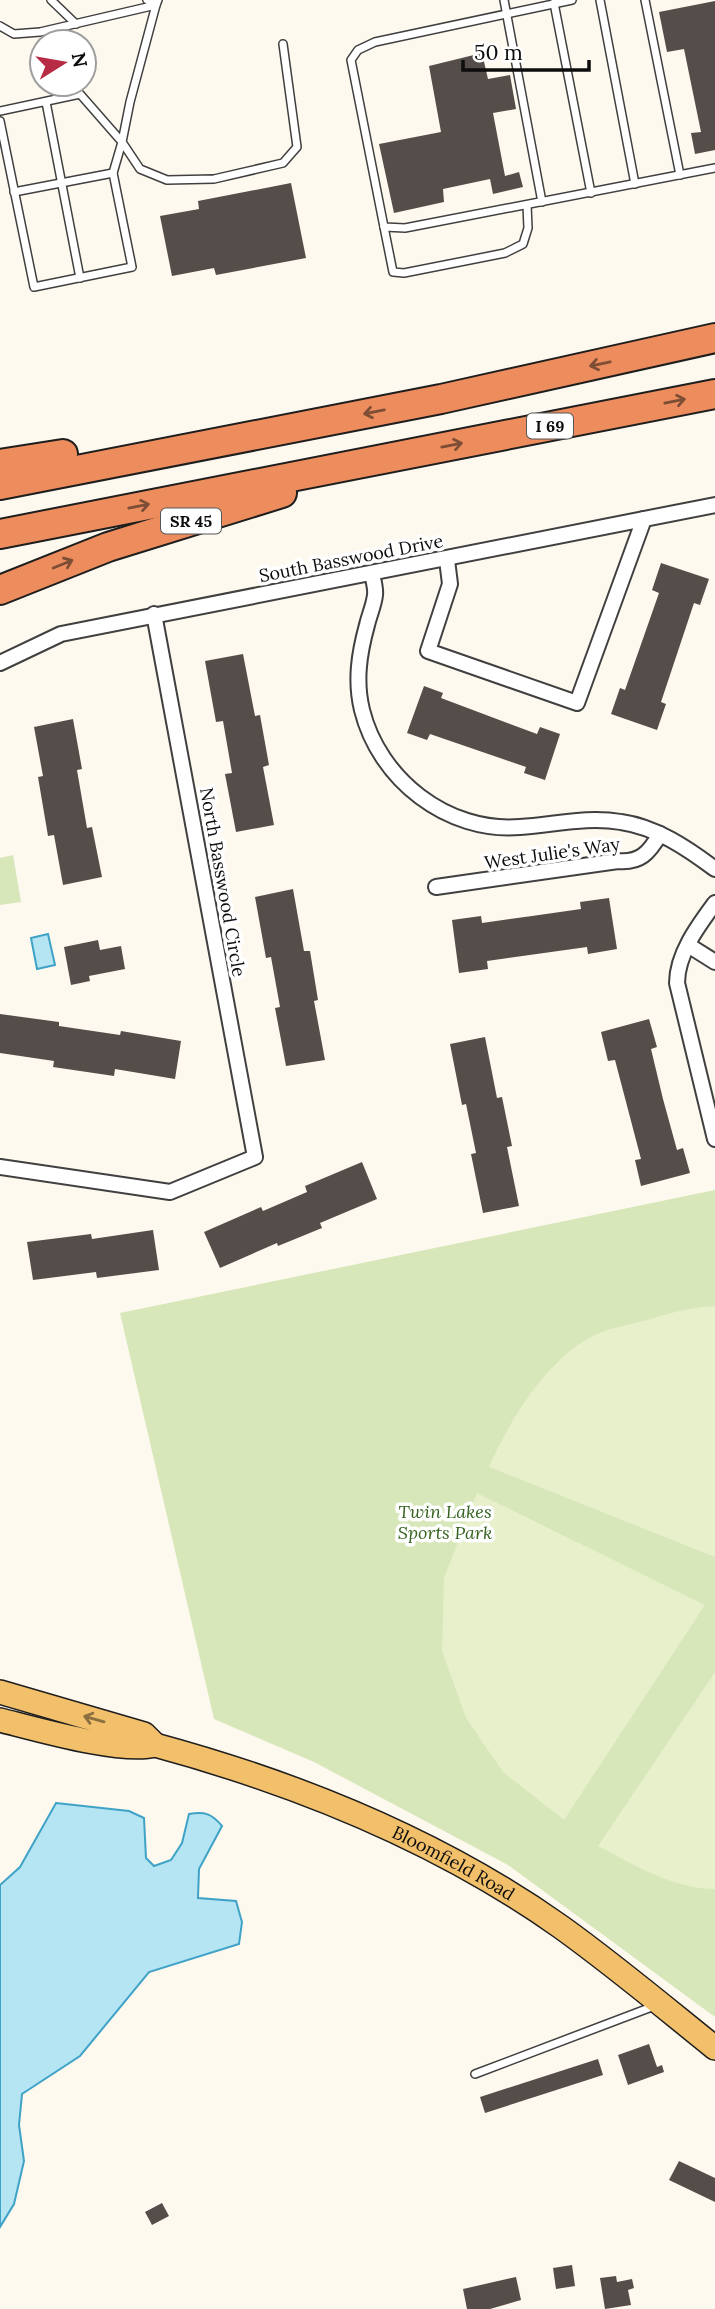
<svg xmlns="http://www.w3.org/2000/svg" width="715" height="2309" font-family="Lora,serif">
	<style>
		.green { fill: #d7e7b9 }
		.pitch { fill: #e7efcb }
		.water { fill: #b5e4f3; stroke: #3fa2c7; stroke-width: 2 }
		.building { fill: #554d4a }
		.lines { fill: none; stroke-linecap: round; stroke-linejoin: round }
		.service-casing { stroke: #404040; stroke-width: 10 }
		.minor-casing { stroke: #404040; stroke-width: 18 }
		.primary-casing { stroke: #1e1e1e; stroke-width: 26 }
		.motorway-casing { stroke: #1e1e1e; stroke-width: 32 }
		.service { stroke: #fff; stroke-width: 7 }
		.minor { stroke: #fff; stroke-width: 14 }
		.primary { stroke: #f2c06a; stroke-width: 23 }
		.motorway { stroke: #ed8d5d; stroke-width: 28 }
		.oneway { stroke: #7d4d35 }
		.oneway2 { stroke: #8b6f40 }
		.labels { text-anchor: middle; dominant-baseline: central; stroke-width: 7; stroke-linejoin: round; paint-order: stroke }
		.shield { fill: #fff; stroke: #565656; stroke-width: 2 }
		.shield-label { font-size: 16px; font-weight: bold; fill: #0d0d0d }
		.street-label { font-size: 18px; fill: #0d0d0d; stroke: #fff }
		.park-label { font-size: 18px; font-style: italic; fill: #366220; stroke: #fff }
	</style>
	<rect width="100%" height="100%" fill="#fef9ee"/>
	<g class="green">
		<path d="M 13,855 L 21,902 L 0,905 L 0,858 Z"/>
		<path d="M 715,1190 L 715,2017 L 508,1865 L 314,1762 L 214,1719 L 120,1313 Z"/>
	</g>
	<g class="pitch">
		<path d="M 715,1306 L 715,1557 L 489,1467 C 509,1421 548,1357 595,1335 C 611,1327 630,1325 647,1320 C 670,1313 691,1307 715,1306 Z"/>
		<path d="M 477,1493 L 705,1605 L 564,1820 L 503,1772 L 466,1718 L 442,1651 L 444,1578 Z"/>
		<path d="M 715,1672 L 715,1889 C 674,1889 634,1865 598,1846 Z"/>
	</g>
	<g class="water">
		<path d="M 48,934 L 55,965 L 37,969 L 31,938 Z"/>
		<path d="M 56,1803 L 129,1811 L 144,1818 L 146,1858 L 154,1866 L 171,1860 L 182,1843 L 189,1814 C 205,1811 212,1814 222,1826 L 199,1869 L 198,1898 L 236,1901 L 242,1922 L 239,1944 L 149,1972 L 80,2056 L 22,2094 L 19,2125 L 24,2161 L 14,2204 L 0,2227 L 0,1885 L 20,1867 Z"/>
	</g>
	<g class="building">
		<path d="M 715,1 L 715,150 L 695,154 L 691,133 L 701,132 L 684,49 L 667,52 L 659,12 Z"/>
		<path d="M 482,53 L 488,79 L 510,75 L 516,109 L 493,113 L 505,176 L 519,172 L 523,187 L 493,194 L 490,179 L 443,189 L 444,202 L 394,213 L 379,144 L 441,132 L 429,66 Z"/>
		<path d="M 291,183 L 306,258 L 216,275 L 214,268 L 172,276 L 160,216 L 199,209 L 198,201 Z"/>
		<path d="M 661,563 L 709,579 L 700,605 L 694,603 L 661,702 L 666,704 L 657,730 L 611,714 L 620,688 L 625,690 L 659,593 L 652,590 Z"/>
		<path d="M 243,654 L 255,716 L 260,715 L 269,765 L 263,767 L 274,825 L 236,832 L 225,774 L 232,773 L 223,721 L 216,722 L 205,661 Z"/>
		<path d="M 424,686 L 443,693 L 441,698 L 537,734 L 540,727 L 560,734 L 545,780 L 524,773 L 526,767 L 430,734 L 427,740 L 407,733 Z"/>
		<path d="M 73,719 L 82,769 L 77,770 L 87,828 L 92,827 L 102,877 L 63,885 L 54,835 L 48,836 L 38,777 L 43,776 L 34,727 Z"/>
		<path d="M 293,889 L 304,951 L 310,951 L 318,1000 L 314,1001 L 325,1060 L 286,1066 L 275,1008 L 280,1007 L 271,957 L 266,958 L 255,897 Z"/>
		<path d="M 609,898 L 617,949 L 588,954 L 587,947 L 487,961 L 488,969 L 459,973 L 452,920 L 481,916 L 482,923 L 532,916 L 581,909 L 580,902 Z"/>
		<path d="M 98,940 L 100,950 L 121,946 L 125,969 L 89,976 L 90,981 L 71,985 L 64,947 Z"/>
		<path d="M 0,1014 L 59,1022 L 59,1026 L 120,1035 L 121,1031 L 181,1041 L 175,1079 L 115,1069 L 114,1076 L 53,1067 L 54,1061 L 0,1053 Z"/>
		<path d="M 649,1019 L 657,1047 L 651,1049 L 663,1099 L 677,1150 L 683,1148 L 690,1173 L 641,1186 L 635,1160 L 641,1159 L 615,1060 L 608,1061 L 601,1032 Z"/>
		<path d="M 485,1037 L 497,1098 L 502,1097 L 512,1146 L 507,1147 L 519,1206 L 483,1213 L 471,1154 L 476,1153 L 466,1104 L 462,1105 L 450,1044 Z"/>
		<path d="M 362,1162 L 377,1199 L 320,1223 L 322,1228 L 278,1246 L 277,1243 L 220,1268 L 204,1232 L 261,1207 L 263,1211 L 307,1192 L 305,1186 Z"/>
		<path d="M 153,1230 L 159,1270 L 97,1278 L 96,1272 L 33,1280 L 27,1242 L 91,1234 L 92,1239 Z"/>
		<path d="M 649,2044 L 657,2067 L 662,2065 L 664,2072 L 628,2085 L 618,2055 Z"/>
		<path d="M 598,2059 L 603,2075 L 485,2113 L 480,2097 Z"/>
		<path d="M 679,2161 L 715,2178 L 715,2202 L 669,2180 Z"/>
		<path d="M 162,2203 L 169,2216 L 152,2225 L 145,2212 Z"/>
		<path d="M 572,2265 L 575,2286 L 556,2289 L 553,2268 Z"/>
		<path d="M 616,2276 L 617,2282 L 632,2279 L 634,2288 L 628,2290 L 631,2305 L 605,2309 L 600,2278 Z"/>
		<path d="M 516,2277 L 521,2300 L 490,2309 L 467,2309 L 463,2289 Z"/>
	</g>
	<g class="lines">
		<g class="service-casing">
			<g id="service">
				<path d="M 51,0 L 76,24"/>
				<path d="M 147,0 L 156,5 L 130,102 L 122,142 L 140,169 L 167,180 L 214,179 L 283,163 L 297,147 L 283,44"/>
				<path d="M 504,0 L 542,202"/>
				<path d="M 572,0 L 375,42 L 358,50 L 351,60 L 384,227 L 405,228 L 715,168"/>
				<path d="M 600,0 L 635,184"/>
				<path d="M 645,0 L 680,175"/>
				<path d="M 554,3 L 591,193"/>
				<path d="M 0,26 L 14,34 L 40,32 L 156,5 L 158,0"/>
				<path d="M 46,102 L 80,278"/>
				<path d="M 0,111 L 80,94 L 122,142 L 113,173 L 132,267 L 34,287 L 0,121"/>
				<path d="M 14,192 L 113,173"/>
				<path d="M 384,227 L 393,272 L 404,273 L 505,253 L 523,244 L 528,228 L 527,205"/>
				<path d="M 475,2074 L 657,2005"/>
			</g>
		</g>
		<g class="minor-casing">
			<g id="minor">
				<path d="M 447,560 L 450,584 L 428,651 L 577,703 L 644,519"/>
				<path d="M 372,573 C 373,580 376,588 375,595 C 374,605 369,616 367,625 C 359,654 355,681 362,710 C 379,779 447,833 520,827 C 554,825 586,816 621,822 C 656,827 687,848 715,869"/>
				<path d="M 0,663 L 61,634 L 715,505"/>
				<path d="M 436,887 L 618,861 C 640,863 649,853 660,834"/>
				<path d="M 715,903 C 698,926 677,954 677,983 L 715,1139"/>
				<path d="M 688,945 L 715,962"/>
				<path d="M 0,1167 L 170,1192 L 255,1157 L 154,614"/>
			</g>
		</g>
		<g class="primary-casing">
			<g id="primary">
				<path d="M 0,1692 L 144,1734 L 155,1745"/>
				<path id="s1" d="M 0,1720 C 36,1729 122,1754 155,1745 C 299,1784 438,1840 561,1927 C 614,1965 664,2007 715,2048"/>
			</g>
		</g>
		<g class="motorway-casing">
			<g id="motorway">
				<path d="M 0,464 L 63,454"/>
				<path d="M 0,485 L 441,399 L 715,338"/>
				<path d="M 0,534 L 715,394"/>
				<path d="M 0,590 L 108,547 L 282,493"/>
			</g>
		</g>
		<use href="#service" class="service"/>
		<use href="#minor" class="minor"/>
		<use href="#primary" class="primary"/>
		<use href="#motorway" class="motorway"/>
	</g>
	<defs><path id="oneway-shaft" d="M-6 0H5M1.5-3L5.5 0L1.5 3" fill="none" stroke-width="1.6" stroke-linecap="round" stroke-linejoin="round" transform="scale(1.75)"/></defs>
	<g class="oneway">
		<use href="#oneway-shaft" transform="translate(600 364) rotate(168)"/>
		<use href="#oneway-shaft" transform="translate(675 401) rotate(-11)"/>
		<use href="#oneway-shaft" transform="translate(374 412) rotate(169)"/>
		<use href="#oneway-shaft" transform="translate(452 445) rotate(-11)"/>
		<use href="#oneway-shaft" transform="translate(139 506) rotate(-11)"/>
		<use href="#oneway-shaft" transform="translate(63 564) rotate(-22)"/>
	</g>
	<use class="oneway2" href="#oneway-shaft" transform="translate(94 1719) rotate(-164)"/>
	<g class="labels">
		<g class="shield">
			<rect x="527" y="413.5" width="46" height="25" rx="5"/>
			<rect x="161" y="508.5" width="60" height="25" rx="5"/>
		</g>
		<g class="shield-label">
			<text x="550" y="426">I 69</text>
			<text x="191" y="521">SR 45</text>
		</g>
		<g class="street-label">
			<text transform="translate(351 558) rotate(-11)">South Basswood Drive</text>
			<text transform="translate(552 853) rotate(-8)">West Julie's Way</text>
			<text transform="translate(223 882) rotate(80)">North Basswood Circle</text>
			<text stroke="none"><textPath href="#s1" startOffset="480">Bloomfield Road</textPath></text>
		</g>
		<g class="park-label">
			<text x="445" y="1511">Twin Lakes<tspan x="445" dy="21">Sports Park</tspan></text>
		</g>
	</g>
	<g transform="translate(63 63) rotate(79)"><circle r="33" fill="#ffffff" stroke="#9e9e9e" stroke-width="2"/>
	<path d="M0-5L12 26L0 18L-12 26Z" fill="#b72c44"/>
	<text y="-10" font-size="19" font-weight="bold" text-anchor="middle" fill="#0d0d0d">N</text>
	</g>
	<path d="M463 60v10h126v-10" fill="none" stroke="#0d0d0d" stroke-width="3.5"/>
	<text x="474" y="60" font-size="21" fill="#0d0d0d" stroke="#ffffff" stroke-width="5" paint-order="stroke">50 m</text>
</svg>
